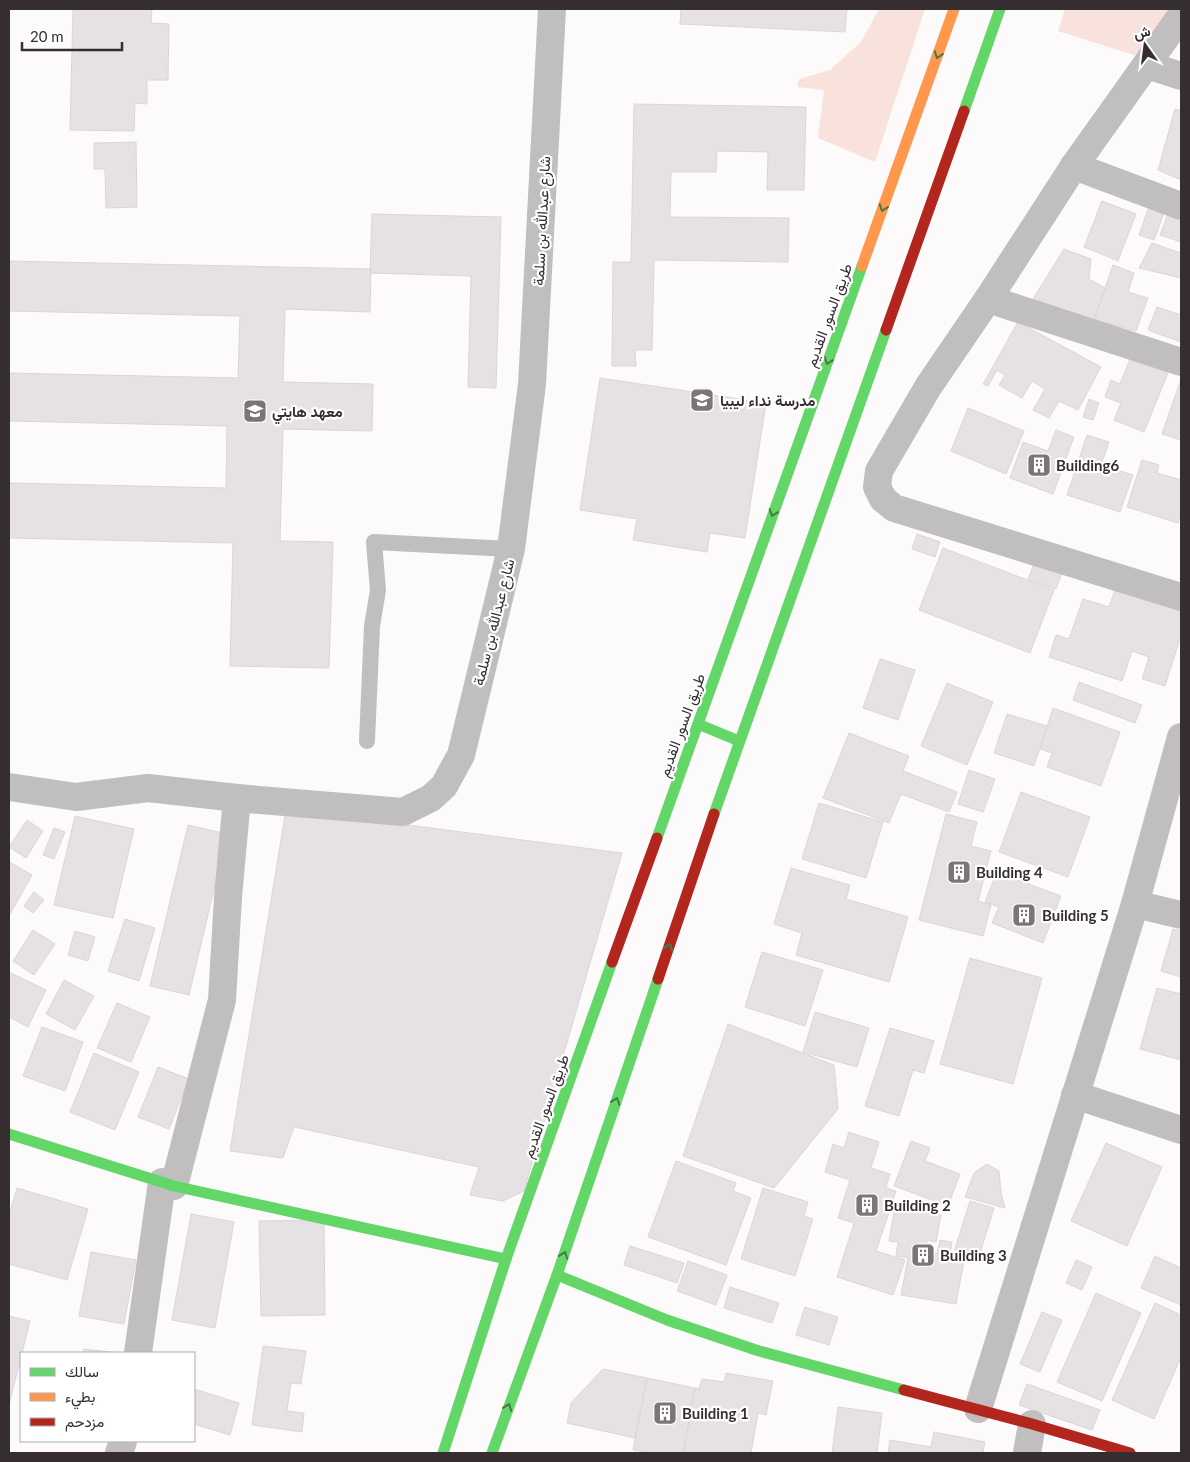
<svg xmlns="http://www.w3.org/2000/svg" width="1190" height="1462" font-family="Lato,Vazirmatn,sans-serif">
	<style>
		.green { fill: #fae2dc }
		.building { fill: #e6e1e4; stroke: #dad6d8 }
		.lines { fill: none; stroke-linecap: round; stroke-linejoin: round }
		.lane { stroke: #c0bebe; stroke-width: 16 }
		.street { stroke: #c0bebe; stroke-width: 28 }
		.fast { stroke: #63d668; stroke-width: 11 }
		.slow { stroke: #ff974d; stroke-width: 11 }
		.jam { stroke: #b3261e; stroke-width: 11 }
		.oneway { stroke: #4a7949 }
		.labels { text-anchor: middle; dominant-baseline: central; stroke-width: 4.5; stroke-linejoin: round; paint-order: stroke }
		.street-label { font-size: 15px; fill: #362d30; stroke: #fff }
		.poi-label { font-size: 15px; font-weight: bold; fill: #362d30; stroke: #fff; text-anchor: start }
	</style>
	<rect width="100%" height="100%" fill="#fcfafb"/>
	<g class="green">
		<path d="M 879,9 L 925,9 L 875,162 L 818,138 L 824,90 L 797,87 L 799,79 L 830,70 L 861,42 Z"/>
		<path d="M 1065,9 L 1171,9 L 1137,56 L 1058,31 Z"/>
	</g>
	<g class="building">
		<path d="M 73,9 L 152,9 L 151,23 L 169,24 L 168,80 L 147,80 L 147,104 L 135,103 L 134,131 L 70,130 Z"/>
		<path d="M 681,9 L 847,9 L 845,32 L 680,24 Z"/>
		<path d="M 634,104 L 806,107 L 804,190 L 767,190 L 768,152 L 717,151 L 716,172 L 671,172 L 670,217 L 789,218 L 788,262 L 654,260 L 652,350 L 635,350 L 636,366 L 612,366 L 613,262 L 631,262 Z"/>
		<path d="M 1175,109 L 1181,111 L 1181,180 L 1158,170 Z"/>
		<path d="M 136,142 L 137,207 L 106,208 L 105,169 L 94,169 L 94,143 Z"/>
		<path d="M 1102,201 L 1136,214 L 1118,261 L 1084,247 Z"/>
		<path d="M 1171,205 L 1181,208 L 1181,242 L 1160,235 Z"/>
		<path d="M 1149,207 L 1164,213 L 1154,240 L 1139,235 Z"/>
		<path d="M 372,214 L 501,217 L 496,388 L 468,387 L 471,276 L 370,273 Z"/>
		<path d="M 1152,243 L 1181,253 L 1181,278 L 1139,268 Z"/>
		<path d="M 1064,249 L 1091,259 L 1089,279 L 1105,288 L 1094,320 L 1033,299 Z"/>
		<path d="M 9,261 L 371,269 L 370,312 L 285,309 L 283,382 L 373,384 L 372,431 L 283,429 L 280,541 L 333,542 L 329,668 L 230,666 L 233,543 L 9,538 L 9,483 L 226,488 L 227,426 L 9,421 L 9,373 L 238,378 L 240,316 L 9,311 Z"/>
		<path d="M 1113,265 L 1134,273 L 1128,292 L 1148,298 L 1136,331 L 1094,320 Z"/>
		<path d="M 1157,307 L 1181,315 L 1181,342 L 1148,330 Z"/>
		<path d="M 1018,322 L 1101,367 L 1078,410 L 1059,401 L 1049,418 L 1033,410 L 1045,389 L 1032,381 L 1022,398 L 999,385 L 1005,375 L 997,370 L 988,386 L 983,384 Z"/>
		<path d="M 1132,354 L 1170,368 L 1144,432 L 1114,420 L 1121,403 L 1105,397 L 1111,380 L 1120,384 Z"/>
		<path d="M 600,378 L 766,403 L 745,538 L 710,533 L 707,552 L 633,540 L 637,519 L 580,510 Z"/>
		<path d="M 1181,379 L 1181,440 L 1162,434 Z"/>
		<path d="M 1089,399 L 1099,403 L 1093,420 L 1083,417 Z"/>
		<path d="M 968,408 L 1024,431 L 1006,474 L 951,451 Z"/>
		<path d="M 1056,430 L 1074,437 L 1053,494 L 1010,478 L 1023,442 L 1048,451 Z"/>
		<path d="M 1087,435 L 1109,442 L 1101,465 L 1133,475 L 1120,512 L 1067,495 Z"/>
		<path d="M 1142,460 L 1159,465 L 1157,473 L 1181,480 L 1181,512 L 1178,523 L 1127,507 Z"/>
		<path d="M 917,534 L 940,542 L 935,557 L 912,549 Z"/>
		<path d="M 943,548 L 1054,590 L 1030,653 L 919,610 Z"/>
		<path d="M 1037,556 L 1064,567 L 1056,589 L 1028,579 Z"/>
		<path d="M 1116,587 L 1181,607 L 1181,635 L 1165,686 L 1142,679 L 1149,657 L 1132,651 L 1122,681 L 1049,657 L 1056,635 L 1069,639 L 1083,599 L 1109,607 Z"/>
		<path d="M 880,659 L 915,670 L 898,720 L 863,708 Z"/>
		<path d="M 1079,682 L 1142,705 L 1135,723 L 1073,700 Z"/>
		<path d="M 947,683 L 993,702 L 967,765 L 921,746 Z"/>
		<path d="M 1053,708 L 1120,732 L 1101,786 L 1047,767 L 1052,753 L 1040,749 Z"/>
		<path d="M 1007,714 L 1047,726 L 1034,766 L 994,753 Z"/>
		<path d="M 849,733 L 909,756 L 903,771 L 957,792 L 949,812 L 901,794 L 889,823 L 823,798 Z"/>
		<path d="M 969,770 L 995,779 L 983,812 L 958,804 Z"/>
		<path d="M 1021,792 L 1090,817 L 1068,877 L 999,852 Z"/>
		<path d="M 819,803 L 883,822 L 866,878 L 802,859 Z"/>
		<path d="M 286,809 L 622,853 L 524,1191 L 503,1201 L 470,1195 L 479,1167 L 294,1127 L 283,1158 L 230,1151 Z"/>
		<path d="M 946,814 L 977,822 L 971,846 L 991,851 L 978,901 L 991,905 L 983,936 L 919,920 Z"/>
		<path d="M 75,816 L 134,829 L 113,918 L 54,905 Z"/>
		<path d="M 27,820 L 43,831 L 26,858 L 9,847 Z"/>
		<path d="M 188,825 L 227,834 L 189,995 L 150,986 Z"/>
		<path d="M 54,828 L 65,832 L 54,859 L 43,855 Z"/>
		<path d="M 9,862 L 32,875 L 9,916 Z"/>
		<path d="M 791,868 L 850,885 L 846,899 L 908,917 L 889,982 L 796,955 L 802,933 L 774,924 Z"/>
		<path d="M 997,872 L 1061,896 L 1043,943 L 992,923 L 999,907 L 985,902 Z"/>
		<path d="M 34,892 L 44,900 L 33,913 L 24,906 Z"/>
		<path d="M 125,919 L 155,928 L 139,981 L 108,971 Z"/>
		<path d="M 1173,929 L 1181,931 L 1181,977 L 1161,971 Z"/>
		<path d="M 33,930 L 55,944 L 34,975 L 13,961 Z"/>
		<path d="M 75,931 L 95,937 L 88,961 L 68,955 Z"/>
		<path d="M 762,952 L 823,970 L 805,1026 L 745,1007 Z"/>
		<path d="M 970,958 L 1042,978 L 1013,1084 L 940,1064 Z"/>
		<path d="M 9,972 L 46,990 L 28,1027 L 9,1017 Z"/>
		<path d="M 64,980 L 94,996 L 75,1030 L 46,1014 Z"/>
		<path d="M 1157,988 L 1181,994 L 1181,1060 L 1140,1049 Z"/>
		<path d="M 117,1003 L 150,1017 L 131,1062 L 97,1048 Z"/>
		<path d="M 815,1012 L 869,1028 L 857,1067 L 803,1052 Z"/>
		<path d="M 728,1024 L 834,1065 L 838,1109 L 774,1188 L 683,1156 Z"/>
		<path d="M 42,1027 L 83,1042 L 65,1091 L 23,1076 Z"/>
		<path d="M 890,1028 L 934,1041 L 924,1073 L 913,1070 L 899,1116 L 865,1106 Z"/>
		<path d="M 94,1053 L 139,1072 L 115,1130 L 70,1112 Z"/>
		<path d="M 158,1067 L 189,1079 L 169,1129 L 138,1117 Z"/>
		<path d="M 849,1132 L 879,1142 L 871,1168 L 890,1174 L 886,1188 L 896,1191 L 876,1251 L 905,1260 L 893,1295 L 837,1277 L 854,1223 L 838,1218 L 850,1180 L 825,1172 L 833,1144 L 844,1148 Z"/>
		<path d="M 911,1141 L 930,1148 L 925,1161 L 960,1174 L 948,1206 L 894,1186 Z"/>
		<path d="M 1106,1143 L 1162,1167 L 1127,1246 L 1071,1221 Z"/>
		<path d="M 676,1161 L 736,1183 L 733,1191 L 751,1198 L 726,1265 L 648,1237 Z"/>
		<path d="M 987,1164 L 999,1171 L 1001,1193 L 1005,1208 L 965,1197 L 974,1173 Z"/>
		<path d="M 17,1188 L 88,1209 L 67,1280 L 9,1264 L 9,1215 Z"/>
		<path d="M 763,1188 L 808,1202 L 804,1216 L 813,1219 L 795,1276 L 741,1259 Z"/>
		<path d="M 970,1201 L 994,1208 L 978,1260 L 954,1252 Z"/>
		<path d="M 895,1207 L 941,1215 L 936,1242 L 927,1240 L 925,1252 L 937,1254 L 940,1240 L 952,1242 L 949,1259 L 964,1261 L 956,1304 L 901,1295 L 908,1258 L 896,1256 L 898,1242 L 889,1241 Z"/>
		<path d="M 191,1214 L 234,1222 L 215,1328 L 172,1320 Z"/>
		<path d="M 324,1220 L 325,1315 L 261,1316 L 259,1221 Z"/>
		<path d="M 630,1246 L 684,1263 L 677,1283 L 624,1265 Z"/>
		<path d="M 91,1252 L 136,1260 L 124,1324 L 79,1316 Z"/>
		<path d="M 1155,1256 L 1181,1268 L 1181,1305 L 1141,1288 Z"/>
		<path d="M 1076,1260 L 1092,1267 L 1082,1290 L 1066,1283 Z"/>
		<path d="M 688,1261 L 727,1275 L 716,1305 L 677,1291 Z"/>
		<path d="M 730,1287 L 779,1303 L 772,1323 L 724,1308 Z"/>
		<path d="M 1096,1293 L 1141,1313 L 1102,1401 L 1057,1382 Z"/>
		<path d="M 1155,1303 L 1181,1315 L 1181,1357 L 1154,1419 L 1112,1400 Z"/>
		<path d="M 805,1307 L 838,1317 L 829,1345 L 796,1335 Z"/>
		<path d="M 1042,1312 L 1062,1320 L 1040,1372 L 1020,1364 Z"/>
		<path d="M 9,1316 L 30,1321 L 9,1405 Z"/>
		<path d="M 263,1346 L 306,1351 L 301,1384 L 291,1383 L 287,1411 L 304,1413 L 302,1432 L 252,1425 Z"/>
		<path d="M 84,1349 L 119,1353 L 83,1353 Z"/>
		<path d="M 603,1369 L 647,1378 L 635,1438 L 567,1423 L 571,1403 Z"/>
		<path d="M 726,1373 L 773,1381 L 766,1415 L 758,1413 L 751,1453 L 683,1453 L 695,1388 L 699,1389 L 702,1379 L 724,1382 Z"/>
		<path d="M 647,1378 L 695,1388 L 683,1453 L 653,1453 L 633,1450 Z"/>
		<path d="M 1027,1384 L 1100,1410 L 1092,1430 L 1019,1405 Z"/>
		<path d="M 194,1389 L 239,1403 L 230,1435 L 194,1424 Z"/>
		<path d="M 838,1407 L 882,1413 L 877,1453 L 832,1453 Z"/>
		<path d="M 934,1432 L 985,1442 L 983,1453 L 888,1453 L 890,1440 L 931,1447 Z"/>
	</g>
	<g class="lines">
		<path class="lane" d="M 367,741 L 372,626 L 378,590 L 374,542 L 511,549"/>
		<g class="street">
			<path d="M 1181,16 L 1074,166 L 988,299 L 928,387 L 879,471 L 877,487 L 883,499 L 894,508 L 1181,597"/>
			<path d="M 1147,65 L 1181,76"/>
			<path d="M 1074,166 L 1181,206"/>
			<path d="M 988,299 L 1181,362"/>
			<path d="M 9,787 L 76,797 L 148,788 L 237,798 L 403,812 L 431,798 L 444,786 L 461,755 L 511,549 L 532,384 L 552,9"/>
			<path d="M 1135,904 L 1181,915"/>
			<path d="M 1075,1095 L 1181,1130"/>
			<path d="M 174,1186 L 222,1000 L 228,897 L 237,798"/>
			<path d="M 138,1353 L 162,1182"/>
			<path d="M 978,1409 L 1135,904 L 1181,737"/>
			<path d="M 119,1453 L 123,1441"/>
			<path d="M 1027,1453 L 1032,1424"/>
		</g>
		<g class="fast">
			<path d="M 964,111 L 1000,9"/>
			<path d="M 698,724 L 739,741"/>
			<path d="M 714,814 L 886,330"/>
			<path d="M 657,838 L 862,266"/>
			<path d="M 9,1134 L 174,1186 L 506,1259"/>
			<path d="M 557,1275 L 667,1320 L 759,1351 L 904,1390"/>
			<path d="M 443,1453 L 506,1259 L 612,962"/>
			<path d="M 492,1453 L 557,1275 L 658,979"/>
		</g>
		<path class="slow" d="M 862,266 L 954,9"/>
		<g class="jam">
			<path d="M 886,330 L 964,111"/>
			<path d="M 612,962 L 657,838"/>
			<path d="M 658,979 L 714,814"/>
			<path d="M 904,1390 L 1032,1424 L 1130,1453"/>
		</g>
	</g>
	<defs><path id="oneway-chevron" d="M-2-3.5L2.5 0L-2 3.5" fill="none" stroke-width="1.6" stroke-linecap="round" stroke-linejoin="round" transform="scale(1.25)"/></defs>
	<g class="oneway">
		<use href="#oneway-chevron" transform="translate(938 55) rotate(110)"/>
		<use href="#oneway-chevron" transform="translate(883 208) rotate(110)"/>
		<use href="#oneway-chevron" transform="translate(828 361) rotate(110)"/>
		<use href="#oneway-chevron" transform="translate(773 513) rotate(110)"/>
		<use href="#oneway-chevron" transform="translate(669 947) rotate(-71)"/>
		<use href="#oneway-chevron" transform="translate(616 1101) rotate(-71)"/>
		<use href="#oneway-chevron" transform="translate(564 1255) rotate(-71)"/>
		<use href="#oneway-chevron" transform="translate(508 1407) rotate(-70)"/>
	</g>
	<defs>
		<g id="school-square" transform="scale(1.25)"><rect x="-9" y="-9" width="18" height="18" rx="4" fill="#7b7577" stroke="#fff"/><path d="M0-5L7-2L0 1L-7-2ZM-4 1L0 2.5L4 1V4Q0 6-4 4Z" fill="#fff"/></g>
		<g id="university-square" transform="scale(1.25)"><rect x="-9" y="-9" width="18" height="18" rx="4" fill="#7b7577" stroke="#fff"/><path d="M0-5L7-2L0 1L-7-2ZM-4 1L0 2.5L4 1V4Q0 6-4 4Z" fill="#fff"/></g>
		<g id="building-square" transform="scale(1.25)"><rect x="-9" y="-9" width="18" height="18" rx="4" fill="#7b7577" stroke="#fff"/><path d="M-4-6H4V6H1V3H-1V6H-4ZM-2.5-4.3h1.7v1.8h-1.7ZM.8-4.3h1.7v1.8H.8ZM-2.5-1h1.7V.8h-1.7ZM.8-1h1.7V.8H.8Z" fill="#fff"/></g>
	</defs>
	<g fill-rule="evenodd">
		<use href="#school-square" x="702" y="400"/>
		<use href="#university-square" x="255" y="411"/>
		<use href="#building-square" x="1039" y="465"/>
		<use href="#building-square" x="959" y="872"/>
		<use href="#building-square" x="1024" y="915"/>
		<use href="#building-square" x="867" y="1205"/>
		<use href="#building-square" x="923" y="1255"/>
		<use href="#building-square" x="665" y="1413"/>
	</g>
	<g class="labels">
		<g class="street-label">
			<text transform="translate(541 221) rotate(-87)">شارع عبدالله بن سلمة</text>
			<text transform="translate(828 315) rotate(-70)">طريق السور القديم</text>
			<text transform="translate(493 622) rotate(-76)">شارع عبدالله بن سلمة</text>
			<text transform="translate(681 725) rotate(-70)">طريق السور القديم</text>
			<text transform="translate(545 1106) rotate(-70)">طريق السور القديم</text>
		</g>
		<g class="poi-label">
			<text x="720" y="400">مدرسة نداء ليبيا</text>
			<text x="272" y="411">معهد هايتي</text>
			<text x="1056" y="465">Building6</text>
			<text x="976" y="872">Building 4</text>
			<text x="1042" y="915">Building 5</text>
			<text x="884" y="1205">Building 2</text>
			<text x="940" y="1255">Building 3</text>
			<text x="682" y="1413">Building 1</text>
		</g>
	</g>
	<rect width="1190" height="1462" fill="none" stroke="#362d30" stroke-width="20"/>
	<rect x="20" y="1352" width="175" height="90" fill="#ffffff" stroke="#afabac"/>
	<rect x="30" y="1368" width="25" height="8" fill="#63d668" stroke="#afabac"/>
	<text x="65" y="1377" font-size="15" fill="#362d30">سالك</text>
	<rect x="30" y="1393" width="25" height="8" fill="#ff974d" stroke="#afabac"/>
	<text x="65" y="1402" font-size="15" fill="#362d30">بطيء</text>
	<rect x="30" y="1418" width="25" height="8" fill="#b3261e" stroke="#afabac"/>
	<text x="65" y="1427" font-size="15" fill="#362d30">مزدحم</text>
	<g transform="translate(1145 45) rotate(346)" stroke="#ffffff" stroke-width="4" paint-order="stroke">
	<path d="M0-4L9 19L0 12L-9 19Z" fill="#362d30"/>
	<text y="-8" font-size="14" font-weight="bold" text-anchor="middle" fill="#362d30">ش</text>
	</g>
	<path d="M22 42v8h100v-8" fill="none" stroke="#362d30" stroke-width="2.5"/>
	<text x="30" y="42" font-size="15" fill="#362d30" stroke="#ffffff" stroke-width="4" paint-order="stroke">20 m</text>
</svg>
